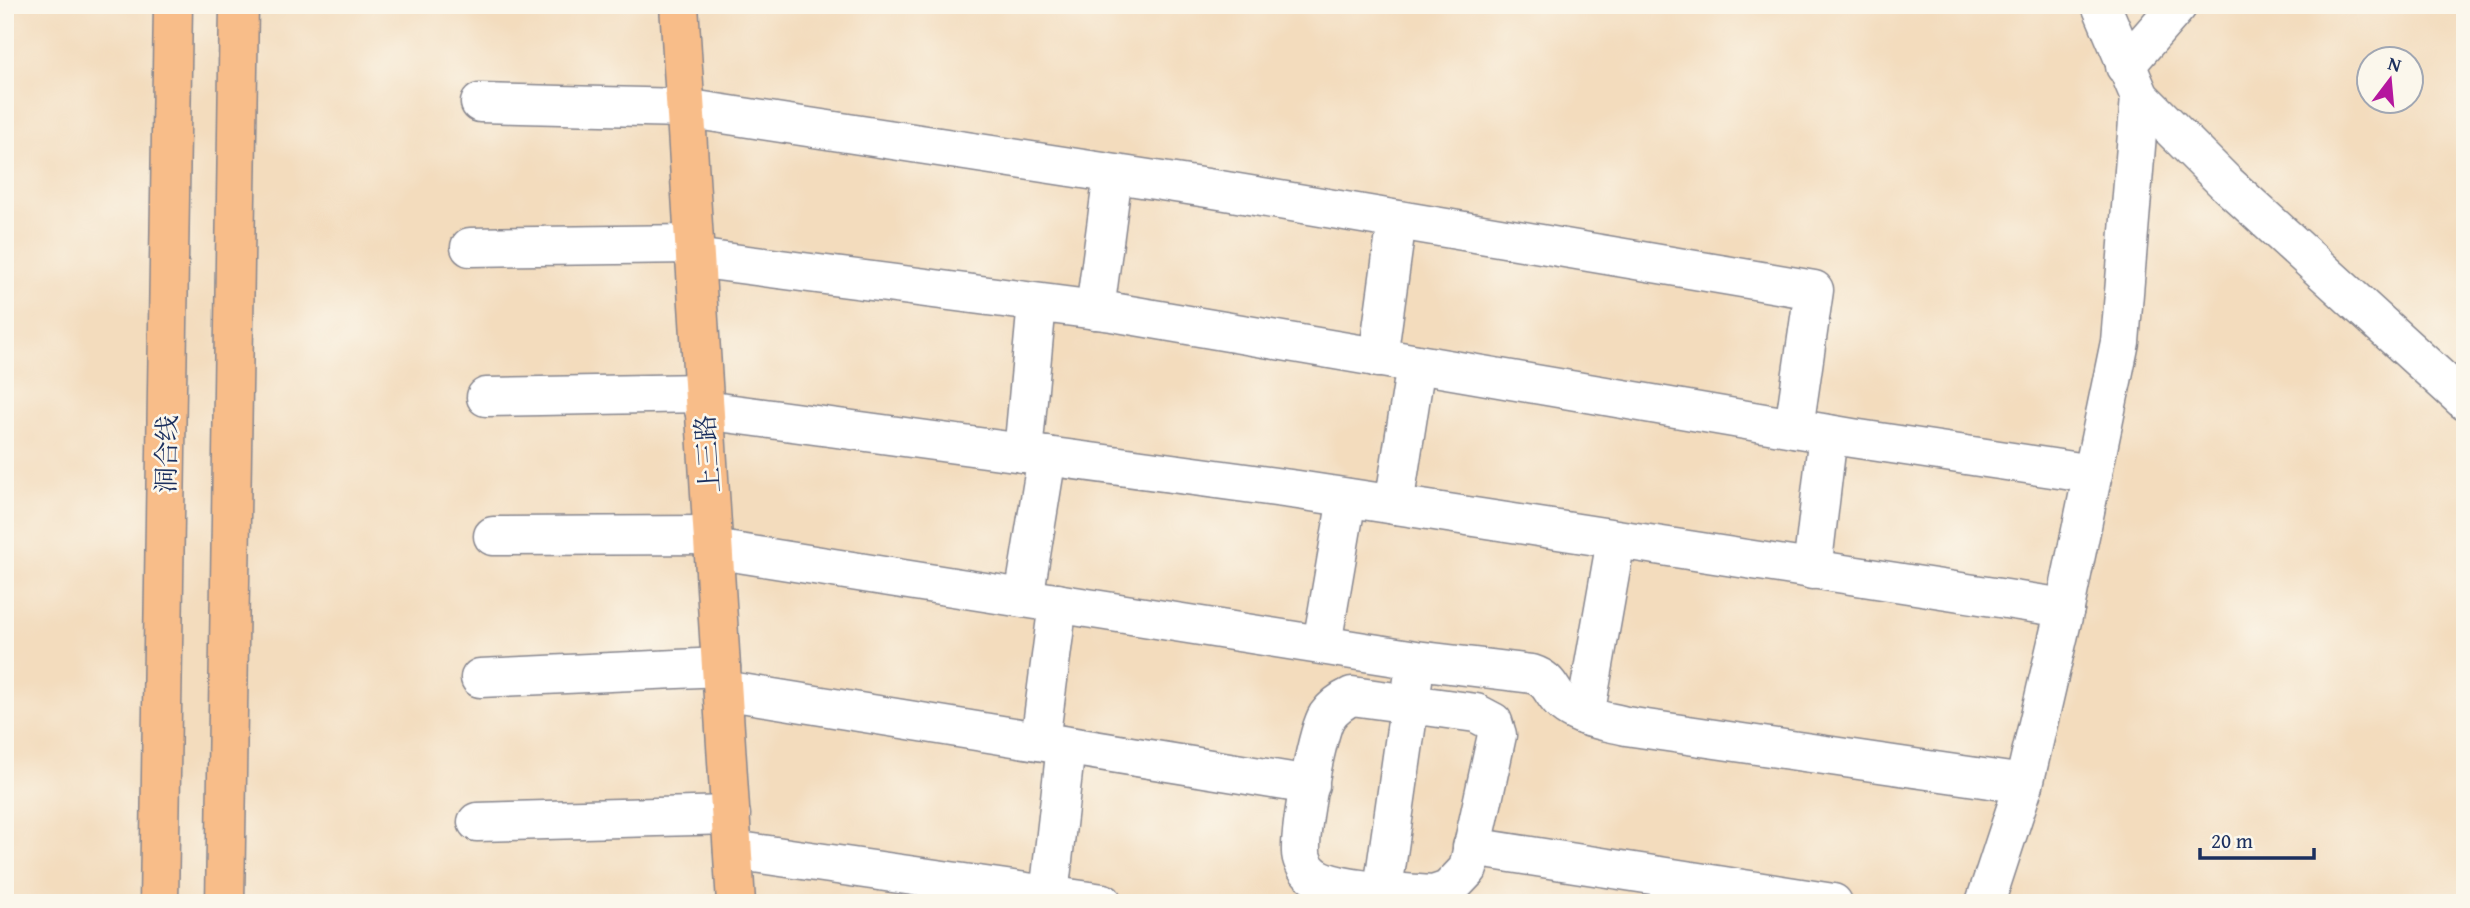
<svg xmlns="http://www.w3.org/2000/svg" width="2470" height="908" font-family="'Gentium Book Plus','Noto Serif SC',serif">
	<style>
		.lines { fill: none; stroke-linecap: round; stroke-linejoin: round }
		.minor-casing { stroke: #87868e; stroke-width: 41 }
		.major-casing { stroke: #87868e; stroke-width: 41 }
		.highway-casing { stroke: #87868e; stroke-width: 41 }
		.minor { stroke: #fff; stroke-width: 38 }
		.major { stroke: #f8bd89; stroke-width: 38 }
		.highway { stroke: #f8bd89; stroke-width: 38 }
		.labels { text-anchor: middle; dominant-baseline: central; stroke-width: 5; stroke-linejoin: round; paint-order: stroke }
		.street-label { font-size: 26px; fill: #1b2f5e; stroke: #fbf7ec }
	</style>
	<rect width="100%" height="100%" fill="#fbf7ec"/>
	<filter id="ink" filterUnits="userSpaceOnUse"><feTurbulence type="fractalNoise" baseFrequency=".0143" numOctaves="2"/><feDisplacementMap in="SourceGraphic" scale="14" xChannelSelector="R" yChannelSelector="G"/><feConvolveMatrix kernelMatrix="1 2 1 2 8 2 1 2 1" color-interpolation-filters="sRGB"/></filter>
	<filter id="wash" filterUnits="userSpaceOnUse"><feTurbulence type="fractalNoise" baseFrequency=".00686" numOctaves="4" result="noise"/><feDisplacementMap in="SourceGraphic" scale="28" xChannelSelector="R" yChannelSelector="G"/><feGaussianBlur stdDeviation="1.57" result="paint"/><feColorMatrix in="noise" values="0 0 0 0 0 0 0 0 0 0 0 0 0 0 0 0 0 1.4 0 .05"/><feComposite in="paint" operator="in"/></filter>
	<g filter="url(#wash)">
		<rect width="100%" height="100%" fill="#f3dcbd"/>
	</g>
	<g filter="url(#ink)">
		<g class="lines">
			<g class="minor-casing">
				<g id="minor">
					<path d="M 2101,5 L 2140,97 L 2227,184 L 2465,401"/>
					<path d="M 2125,66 L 2178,5"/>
					<path d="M 480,103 L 684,108 L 1214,189 L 1814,290 L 1794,428"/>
					<path d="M 470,247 L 693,244"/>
					<path d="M 694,258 L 1112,312 L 1852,438 L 2093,474"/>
					<path d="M 1095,310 L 1113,174"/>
					<path d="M 1378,358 L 1397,220"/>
					<path d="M 486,397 L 703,393"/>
					<path d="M 704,410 L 1298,490 L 2065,608"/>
					<path d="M 1023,453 L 1037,303"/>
					<path d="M 1394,505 L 1416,364"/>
					<path d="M 493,536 L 712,535"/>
					<path d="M 713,549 L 1416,660 L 1532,674 C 1554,681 1550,696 1567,707 C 1584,719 1607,721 1626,726 L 2024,784"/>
					<path d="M 1812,570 L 1828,434"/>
					<path d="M 1024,598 L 1047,456"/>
					<path d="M 1322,644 L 1347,498"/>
					<path d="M 480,678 L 721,667"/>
					<path d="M 723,690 L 1310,785"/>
					<path d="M 1352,696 L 1476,713 L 1493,722 L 1497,735 L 1468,869 L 1448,890 L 1433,895 C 1404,892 1328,893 1309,871 C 1305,867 1301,858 1301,852 C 1300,830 1316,733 1327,716 C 1334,706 1341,701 1352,696 Z"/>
					<path d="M 1585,716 L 1616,540"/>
					<path d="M 1040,741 L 1058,603"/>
					<path d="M 477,822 L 731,815"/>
					<path d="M 1472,847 L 1833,903"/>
					<path d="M 733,850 L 1103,903"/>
					<path d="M 1049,895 L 1066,746"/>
					<path d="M 1381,903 L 1413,680"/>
					<path d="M 1985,903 L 2024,784 L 2065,608 L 2120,342 L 2140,97"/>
				</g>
			</g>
			<g class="major-casing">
				<path id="major" d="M 679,5 L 736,903"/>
			</g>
			<g class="highway-casing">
				<g id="highway">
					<path d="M 159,903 L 173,5"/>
					<path d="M 225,903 L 239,5"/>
				</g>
			</g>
			<use href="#minor" class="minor"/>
			<use href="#major" class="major"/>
			<use href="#highway" class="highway"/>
		</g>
	</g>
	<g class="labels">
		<g class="street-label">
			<text transform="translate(166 454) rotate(-89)">洞合线</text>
			<text transform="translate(707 454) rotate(-94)">上三路</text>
		</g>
	</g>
	<rect width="2470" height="908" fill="none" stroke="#fbf7ec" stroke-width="28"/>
	<g transform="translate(2390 80) rotate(16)"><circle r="33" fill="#fbf7ec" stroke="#a1a7b3" stroke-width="2"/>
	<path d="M0-5L12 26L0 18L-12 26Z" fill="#b5179e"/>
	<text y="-10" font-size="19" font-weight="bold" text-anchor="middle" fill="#1b2f5e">N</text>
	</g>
	<path d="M2200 848v10h114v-10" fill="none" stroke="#1b2f5e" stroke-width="3.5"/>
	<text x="2211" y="848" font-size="21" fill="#1b2f5e" stroke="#fbf7ec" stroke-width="5" paint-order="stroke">20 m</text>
</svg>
